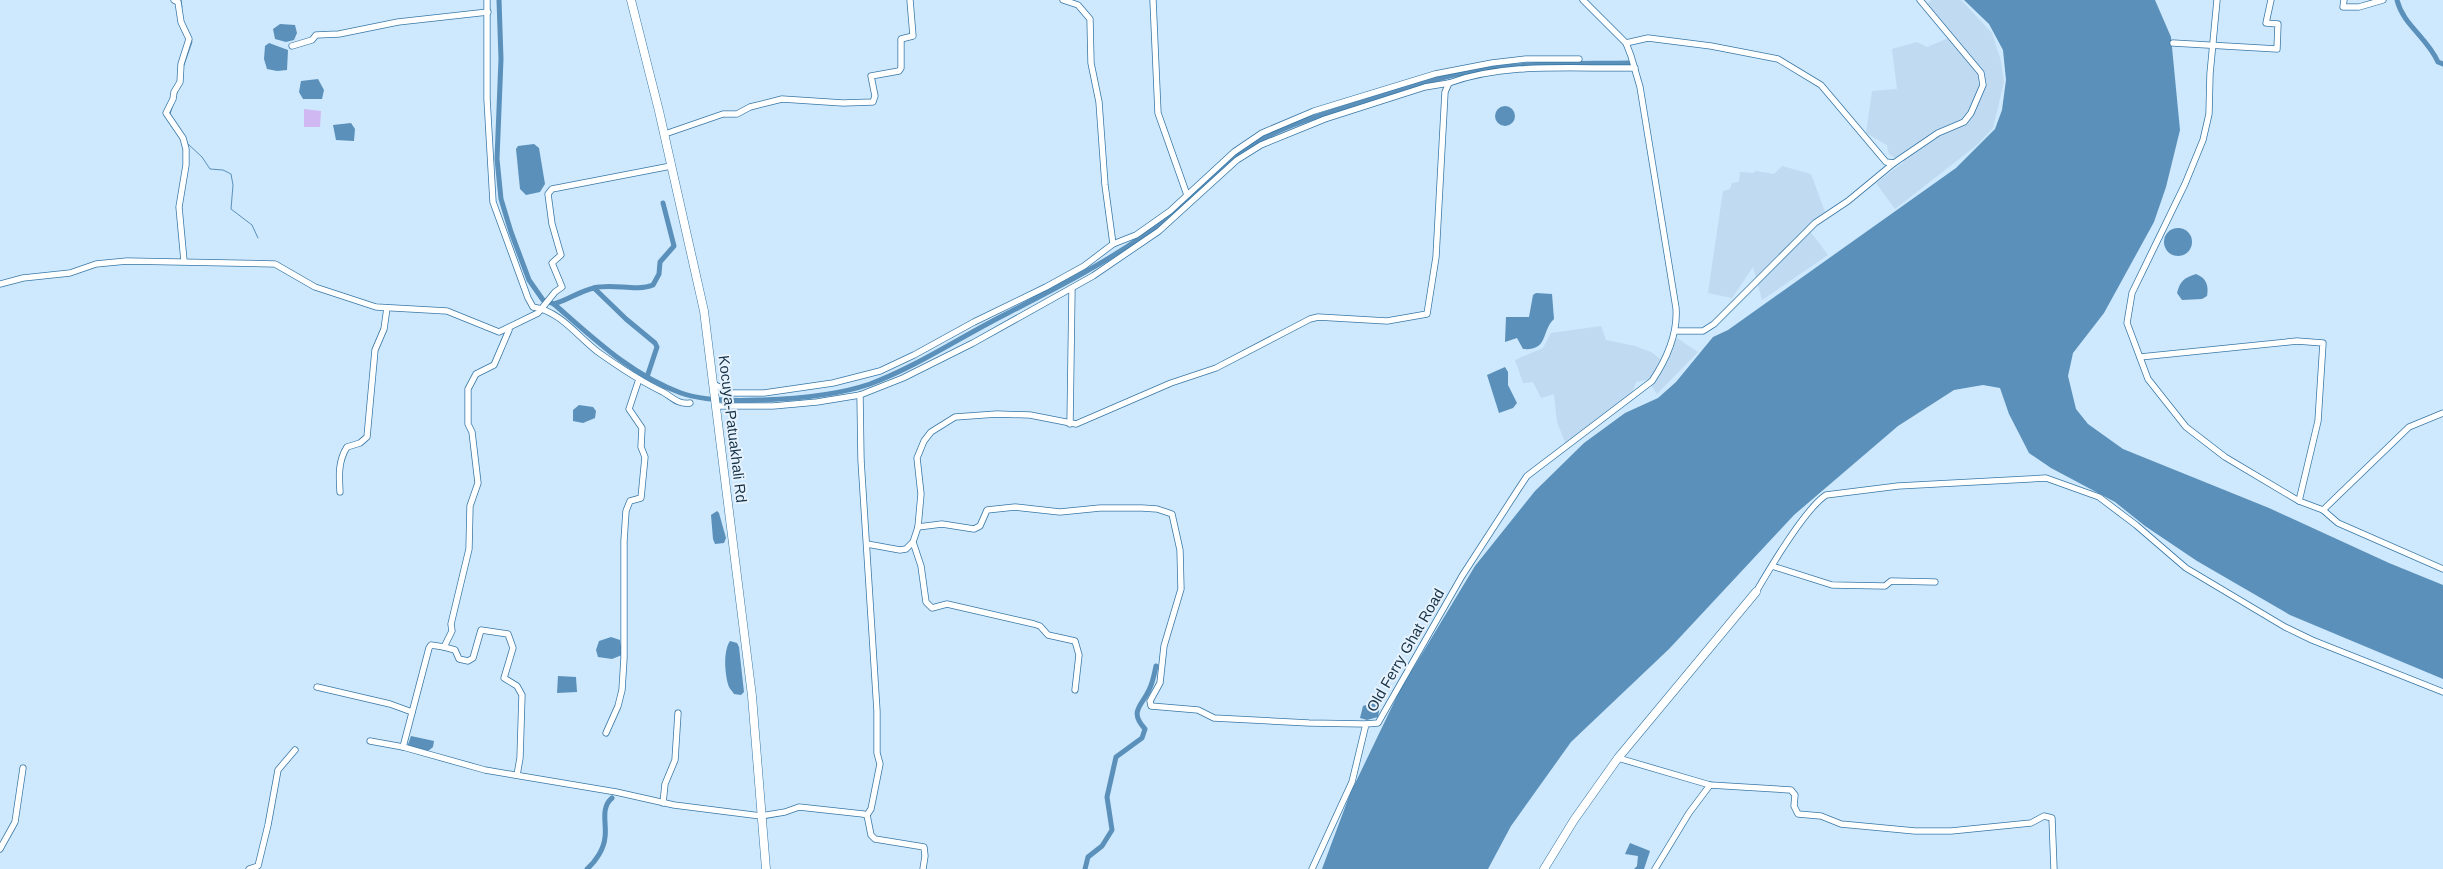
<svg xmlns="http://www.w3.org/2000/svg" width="2443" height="869" font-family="Helvetica,sans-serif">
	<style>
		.built { fill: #bfdaf1 }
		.green { fill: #d0b8f2 }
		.water { fill: #5a90ba }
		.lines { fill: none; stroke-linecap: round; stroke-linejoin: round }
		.stream { stroke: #5a90ba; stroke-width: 1 }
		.canal { stroke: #5a90ba; stroke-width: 5 }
		.street-casing { stroke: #3777a6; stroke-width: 7 }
		.secondary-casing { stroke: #3777a6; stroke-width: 9 }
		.street { stroke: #fff; stroke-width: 5.5 }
		.secondary { stroke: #fff; stroke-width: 8 }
		.labels { text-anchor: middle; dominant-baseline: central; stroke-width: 4; stroke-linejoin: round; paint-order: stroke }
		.street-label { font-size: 15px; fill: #173246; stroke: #e6f3fe }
	</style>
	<rect width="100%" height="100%" fill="#cee8fd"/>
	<g class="built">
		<path d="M 1931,0 L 1961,0 L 1992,33 L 2001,61 L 2004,82 L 1993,128 L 1977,145 L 1895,209 L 1876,183 L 1904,162 L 1903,156 L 1895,158 L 1889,154 L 1887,145 L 1866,133 L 1872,91 L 1897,89 L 1892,49 L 1917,42 L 1927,47 L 1949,38 L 1924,7 Z"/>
		<path d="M 1782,166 L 1811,174 L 1825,212 L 1807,227 L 1828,255 L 1762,300 L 1753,267 L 1732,298 L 1708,293 L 1723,191 L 1730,189 L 1732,183 L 1739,182 L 1740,172 L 1754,173 L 1755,171 L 1774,174 Z"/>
		<path d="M 1601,326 L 1606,340 L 1635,346 L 1651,352 L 1664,362 L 1677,338 L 1698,352 L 1657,394 L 1647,380 L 1636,382 L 1632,393 L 1566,445 L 1557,422 L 1554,394 L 1541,398 L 1533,382 L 1523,383 L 1515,360 L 1543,348 L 1551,333 Z"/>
	</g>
	<path class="green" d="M 304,109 L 321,111 L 320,127 L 304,127 Z"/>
	<g class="water">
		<path d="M 1964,0 L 2155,0 L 2171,37 L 2180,130 L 2166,187 L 2154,222 L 2104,313 L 2073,353 L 2068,376 L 2076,409 L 2088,424 L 2123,449 L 2269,508 L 2389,563 L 2443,585 L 2443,679 L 2290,615 L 2197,561 L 2145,526 L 2115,502 L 2051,468 L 2029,453 L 2009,414 L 2000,388 L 1983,385 L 1954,390 L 1898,426 L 1794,515 L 1669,649 L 1571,742 L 1511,826 L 1488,869 L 1322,869 L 1350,794 L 1400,690 L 1475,566 L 1535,491 L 1584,443 L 1625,413 L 1658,398 L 1676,382 L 1713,337 L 1728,330 L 1956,168 L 1995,129 L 2002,110 L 2006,80 L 2003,50 L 1989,24 Z"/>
		<path d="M 280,24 L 295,25 L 297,33 L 294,40 L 286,42 L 275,39 L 273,29 Z"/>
		<path d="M 269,43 L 288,50 L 287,70 L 277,71 L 267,69 L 264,59 L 265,46 Z"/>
		<path d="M 318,79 L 324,90 L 322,99 L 303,99 L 299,92 L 301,81 Z"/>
		<circle cx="1505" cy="116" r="10"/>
		<path d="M 351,123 L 355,129 L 354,141 L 336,140 L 333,125 Z"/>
		<path d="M 534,144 L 539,148 L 545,184 L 540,192 L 526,195 L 520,189 L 516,149 L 518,146 Z"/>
		<circle cx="2178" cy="242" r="14"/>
		<path d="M 2196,274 C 2206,278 2209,285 2207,296 L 2202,299 L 2182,300 L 2177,293 C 2180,281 2184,278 2196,274 Z"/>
		<path d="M 1536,293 L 1552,294 L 1554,319 C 1541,331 1549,351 1523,349 L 1517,338 L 1505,342 L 1506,317 L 1529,317 L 1533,295 Z"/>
		<path d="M 1505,367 L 1508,372 L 1508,385 L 1517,403 L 1513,408 L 1499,413 L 1487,375 Z"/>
		<path d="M 579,405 L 593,407 L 596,411 L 595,418 L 583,423 L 573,421 L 573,410 Z"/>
		<path d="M 717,511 L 719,513 L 726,538 L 724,543 L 715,544 L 713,539 L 711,515 Z"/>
		<path d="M 611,637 L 620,640 L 622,655 L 612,659 L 598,657 L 596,650 L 599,641 Z"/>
		<path d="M 730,641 L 737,643 L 739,647 L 744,692 L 741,695 L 734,694 C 732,690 729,689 728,684 C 725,673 723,651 730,641 Z"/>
		<path d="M 558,676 L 576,677 L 577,692 L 557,693 Z"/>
		<path d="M 1376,702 L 1380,706 L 1378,717 L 1367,720 L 1360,718 L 1363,706 Z"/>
		<path d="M 411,736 L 434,741 L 433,747 L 427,752 L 407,747 Z"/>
		<path d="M 1630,843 L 1650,851 L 1644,869 L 1634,869 L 1637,866 L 1638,856 L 1625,854 Z"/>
	</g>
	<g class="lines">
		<g class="stream">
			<path d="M 181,0 L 182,7"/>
			<path d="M 184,65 L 192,42 L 190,34"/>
			<path d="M 170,114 L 178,90"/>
			<path d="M 187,143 L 202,157 L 210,169 L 223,170 L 231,174 L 233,185 L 231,209 L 252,225 L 258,238"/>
		</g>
		<g class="canal">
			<path d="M 499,0 L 501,59 L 497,159 L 501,199 L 511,232 L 529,280 L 543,300 L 554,304 C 593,338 631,375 681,393 C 704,401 733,401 758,400 C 794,399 835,396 870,384 C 918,366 962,336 1008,313 C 1054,289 1100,266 1143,236 C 1189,204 1223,158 1274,133 C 1301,120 1330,112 1359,103 C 1395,92 1430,79 1468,72 C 1521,62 1575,64 1629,63"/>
			<path d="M 2397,0 C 2403,25 2427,37 2438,62 L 2443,64"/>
			<path d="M 594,288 L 626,319 L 655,343 L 657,347 L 647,377"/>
			<path d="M 554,304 C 568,300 580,291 594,288 C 613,283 636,292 653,285 L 659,274 L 660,262 L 674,246 L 663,203"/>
			<path d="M 587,869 C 596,861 604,849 605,837 C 607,824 600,808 612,798"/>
			<path d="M 1085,869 L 1088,857 L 1102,846 L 1112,830 L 1107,797 L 1116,757 L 1142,738 L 1145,729 C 1129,711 1141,707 1149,690 C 1153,682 1154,675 1156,666"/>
		</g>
		<g class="street-casing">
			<g id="street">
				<path d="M 174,0 L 178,2 L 181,22 L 189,39 L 181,64 L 180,82 L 174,92 L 173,99 L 166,113 L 183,138 L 186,149 L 186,165 L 179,207 L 184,261"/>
				<path d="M 487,0 L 487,99 L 493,202 L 528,298 L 533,307 C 560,311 577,336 598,352 C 619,367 640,381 663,392 C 672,397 678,405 690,403"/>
				<path d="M 1063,0 L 1078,5 L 1090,19 L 1091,63 L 1099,102 L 1105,185 L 1113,244"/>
				<path d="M 1153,0 L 1158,113 L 1187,195"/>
				<path d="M 2217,0 L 2210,74 L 2209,114 L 2203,140 L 2185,184 L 2132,293 L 2127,323 L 2148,379 L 2186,427 L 2225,457 L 2299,501 L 2323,510 L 2338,523 L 2443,569"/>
				<path d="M 2344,0 L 2343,7 L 2359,7 L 2383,0"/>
				<path d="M 1626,43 L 1648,38 L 1711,46 L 1778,59 L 1821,85 L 1886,162 L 1894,163 L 1938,133 L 1964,122 L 1971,113 L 1983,85 L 1981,73 L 1920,0"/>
				<path d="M 2173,43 L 2277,49 L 2278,24 L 2266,23 L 2271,0"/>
				<path d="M 292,46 L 312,40 L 316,35 L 339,34 L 398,22 L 488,12"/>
				<path d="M 665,134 L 723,114 L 737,114 L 750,107 L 782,99 L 843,103 L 873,102 L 875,96 L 871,76 L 899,71 L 901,68 L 901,39 L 913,36 L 910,0"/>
				<path d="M 0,284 L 23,278 L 70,273 L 96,264 L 127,261 L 275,264 L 315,287 L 376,307 L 447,311 L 499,332 L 538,313 L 555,292 L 562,287 L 552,263 L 561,255 L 552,224 L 548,194 L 552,189 L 671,166"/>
				<path d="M 1675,331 L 1703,331 L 1714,324 L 1815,223 L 1848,201 L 1894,163"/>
				<path d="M 2140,357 L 2297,341 L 2323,343 L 2318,421 L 2299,501"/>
				<path d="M 713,384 L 732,393 L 764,393 L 833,383 L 880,371 L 914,355 L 974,322 L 1046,287 L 1084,266 L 1113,244 L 1136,235 L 1170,211 L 1234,152 L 1262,133 L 1314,111 L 1435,74 L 1492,63 L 1526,59 L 1579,59"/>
				<path d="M 860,395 L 861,460 L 877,711 L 877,753 L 880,764 L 871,809 L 867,815"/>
				<path d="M 716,406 L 773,406 L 817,402 L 860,395 L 903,378 L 973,343 L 1093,276 L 1159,231 L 1237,160 L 1261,145 L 1325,119 L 1425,87 L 1449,83"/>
				<path d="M 1070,424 L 1072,289"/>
				<path d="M 340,492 C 339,476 338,461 347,447 L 360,443 L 367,437 L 375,350 L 384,329 L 387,308"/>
				<path d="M 2323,510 L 2409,427 L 2443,413"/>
				<path d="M 918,527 L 942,524 L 974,529 L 980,526 L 987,510 L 1015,507 L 1060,512 L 1100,508 L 1142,508 L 1157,509 L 1172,514 L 1180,550 L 1181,589 L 1164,646 L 1160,683 L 1150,701 L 1151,706 L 1198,710 L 1214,718 L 1309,723 L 1366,724"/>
				<path d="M 913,542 L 921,566 L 926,602 L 932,608 L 947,604 L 1034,624 L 1040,626 L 1048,635 L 1075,641 L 1079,655 L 1075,690"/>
				<path d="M 867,544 L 900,550 L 906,549 L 913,542 L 918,527 L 921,494 L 917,458 L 924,441 L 931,432 L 955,417 L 997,414 L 1030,415 L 1076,424 L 1171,383 L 1216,368 L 1310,319 L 1318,317 L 1387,321 L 1427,314 L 1436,257 L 1445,92 L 1449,83 C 1506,62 1574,69 1635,68"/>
				<path d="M 1772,566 L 1832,585 L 1885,586 L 1891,581 L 1935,582"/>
				<path d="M 1756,592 C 1770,568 1805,509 1826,495 L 1898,486 L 2046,478 L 2099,497 L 2136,525 L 2186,568 L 2285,627 L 2312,640 L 2443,692"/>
				<path d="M 444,647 L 455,650 L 459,659 L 468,661 L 473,658 L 481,630 L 508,634 L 513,648 L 504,678 L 517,686 L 522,695 L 520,758 L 517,775"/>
				<path d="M 317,687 L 390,704 L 412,712"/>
				<path d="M 606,733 L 618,706 L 622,690 L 624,658 L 624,541 L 626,511 L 630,501 L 641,498 L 645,457 L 641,447 L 642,428 L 629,409 L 639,379"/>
				<path d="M 370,741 L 403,747 L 485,770 L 616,792 L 674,805 L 761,816 L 785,812 L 799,807 L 863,814 L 867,815 L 871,835 L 875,839 L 924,847 L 925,856 L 923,869"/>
				<path d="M 403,747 L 429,648 L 431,645 L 444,647 L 452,631 L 451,624 L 469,549 L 470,506 L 478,483 L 472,432 L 468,424 L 468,389 L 476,374 L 494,365 L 509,330"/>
				<path d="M 1618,758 L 1710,785 L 1791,790 L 1795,795 L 1794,806 L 1798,814 L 1821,816 L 1841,824 L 1915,831 L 1951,831 L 2031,823 L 2044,816 L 2052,818 L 2054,869"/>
				<path d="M 663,803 L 665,784 L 675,760 L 678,713"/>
				<path d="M 0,849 L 15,822 L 23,768"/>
				<path d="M 249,869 L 258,866 L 268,825 L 278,770 L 295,750"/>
				<path d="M 1312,869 L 1352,782 L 1366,724 L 1378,723 L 1462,576 L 1519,488 L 1527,476 L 1652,381 C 1666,360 1678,335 1676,308 L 1640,87 L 1631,56 L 1626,43 L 1583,0"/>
				<path d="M 1655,869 L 1689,813 L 1710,785"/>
			</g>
		</g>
		<g class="secondary-casing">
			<g id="secondary">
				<path d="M 631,0 L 659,111 L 704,311 L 752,696 L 766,869"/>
				<path d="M 1544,869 L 1574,820 L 1618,758 L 1756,592"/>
			</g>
		</g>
		<use href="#street" class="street"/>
		<use href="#secondary" class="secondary"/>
	</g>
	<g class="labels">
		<g class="street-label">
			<text transform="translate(733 429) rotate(83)">Kocuya-Patuakhali Rd</text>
			<text transform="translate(1405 650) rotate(-60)">Old Ferry Ghat Road</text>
		</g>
	</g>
</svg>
